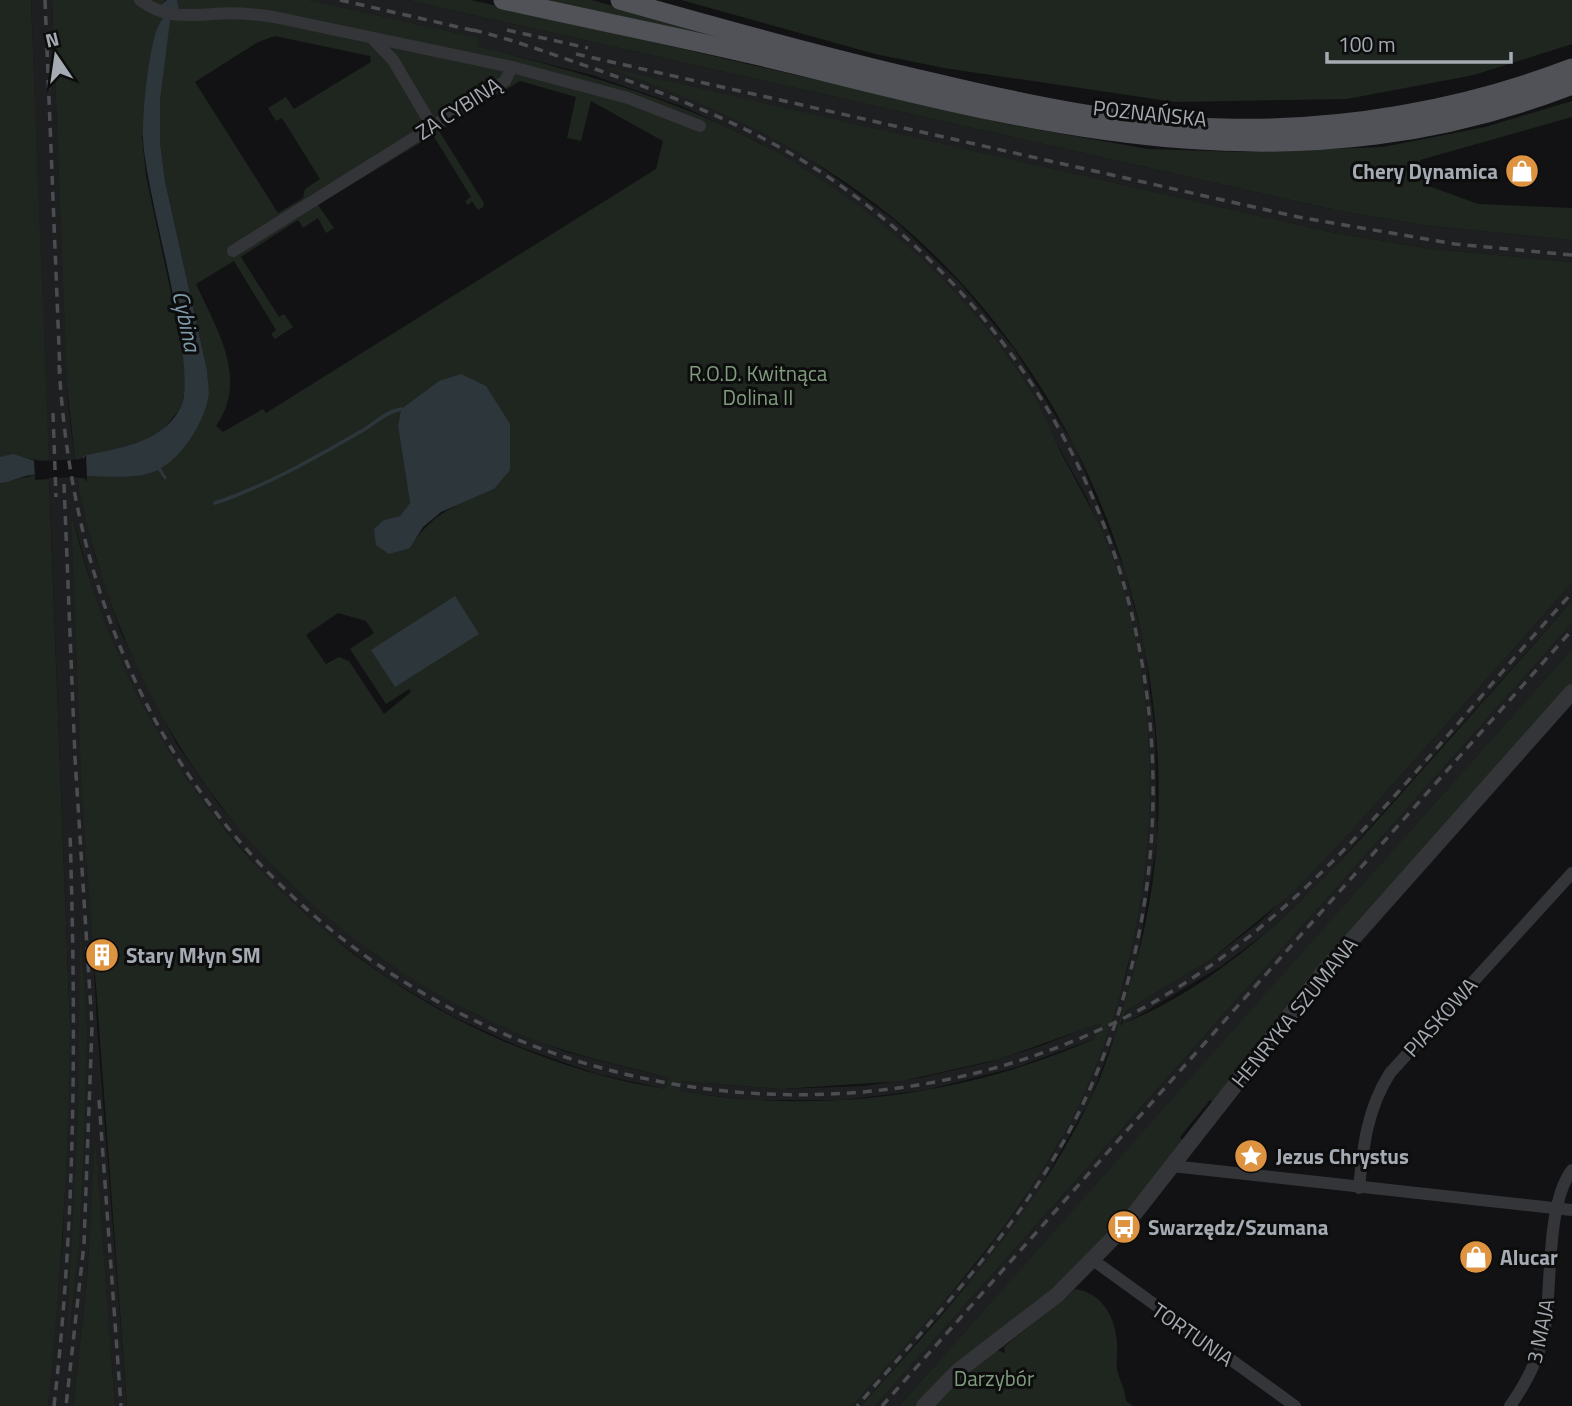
<svg xmlns="http://www.w3.org/2000/svg" width="1572" height="1406" font-family="'Titillium Web',sans-serif">
	<style>
		.built { fill: #1e1f20 }
		.green { fill: #1f261f; fill-rule: evenodd }
		.water { fill: #2d363b }
		.pier { fill: #121214 }
		.lines { fill: none; stroke-linecap: round; stroke-linejoin: round }
		.stream { stroke: #2d363b; stroke-width: 3.5 }
		.minor { stroke: #343538; stroke-width: 12 }
		.tertiary { stroke: #343538; stroke-width: 16 }
		.primary { stroke: #505257; stroke-width: 19 }
		.rail { stroke: #4b4d51; stroke-width: 3.5; stroke-dasharray: 9 7; stroke-linecap: butt }
		.labels { text-anchor: middle; dominant-baseline: central; stroke-width: 6; stroke-linejoin: round; paint-order: stroke }
		.street-label { font-size: 21px; fill: #a5abb3; stroke: #0d0d0e }
		.poi-label { font-size: 21px; font-weight: bold; fill: #a5abb3; stroke: #0d0d0e; text-anchor: start }
		.park-label { font-size: 21px; fill: #809c7e; stroke: #0d0d0e }
		.water-label { font-size: 23px; font-style: italic; fill: #7f9cab; stroke: #0d0d0e }
	</style>
	<rect width="100%" height="100%" fill="#121214"/>
	<g class="built">
		<path d="M 31,0 L 52,0 L 68,403 L 77,478 L 95,556 L 121,633 L 176,743 L 220,806 L 284,878 L 377,956 L 477,1015 L 566,1052 L 681,1081 L 781,1089 L 863,1086 L 919,1078 L 986,1063 L 1041,1046 L 1101,1022 L 1094,1039 L 1017,1067 L 926,1090 L 841,1100 L 752,1100 L 679,1092 L 597,1074 L 520,1047 L 452,1016 L 392,981 L 322,930 L 269,881 L 209,811 L 163,745 L 124,672 L 95,598 L 72,515 L 97,1026 L 127,1406 L 115,1406 L 95,1144 L 87,1281 L 73,1406 L 48,1406 L 63,1236 L 70,1029 Z"/>
		<path d="M 309,0 L 407,0 L 1335,210 L 1431,226 L 1572,240 L 1572,262 L 1431,249 L 1330,232 L 611,69 L 712,106 L 806,156 L 894,220 L 960,283 L 1014,349 L 1075,447 L 1125,571 L 1144,644 L 1155,732 L 1157,842 L 1135,973 L 1114,1037 L 1091,1098 L 1028,1209 L 987,1262 L 861,1406 L 852,1406 L 977,1263 L 1020,1205 L 1055,1150 L 1083,1096 L 1107,1036 L 1127,972 L 1140,904 L 1147,841 L 1147,734 L 1124,598 L 1087,498 L 1007,355 L 920,259 L 870,216 L 818,178 L 758,142 L 684,107 L 592,75 L 476,46 L 477,38 Z"/>
		<path d="M 1572,583 L 1572,601 L 1320,883 L 1268,931 L 1220,967 L 1121,1026 L 1126,1011 L 1210,960 L 1261,921 L 1346,837 Z"/>
		<path d="M 1572,623 L 1572,649 L 1072,1213 L 899,1406 L 875,1406 Z"/>
	</g>
	<g class="green">
		<path d="M 0,0 L 31,0 L 49,461 C 31,461 17,454 0,457 Z"/>
		<path d="M 52,0 L 167,0 L 164,1 L 179,9 L 177,0 L 309,0 L 478,38 L 477,46 C 597,77 715,109 820,179 C 901,232 978,306 1029,388 C 1042,408 1050,431 1061,453 C 1081,490 1102,526 1116,567 C 1172,735 1156,936 1083,1096 C 1028,1214 937,1309 852,1406 L 127,1406 L 82,796 L 71,510 C 123,745 281,945 503,1041 C 555,1063 610,1081 666,1089 L 669,1078 C 622,1065 574,1056 527,1037 C 285,939 125,733 77,478 L 84,478 L 87,482 L 87,473 L 101,476 L 158,469 L 163,480 L 167,478 L 161,468 L 175,455 L 207,370 L 165,181 L 160,142 L 160,99 L 142,137 L 146,176 L 182,344 L 187,379 L 181,408 L 163,430 L 144,441 L 75,460 L 67,385 ZM 275,36 L 370,56 L 371,62 L 294,109 L 286,97 L 268,108 L 276,121 L 282,118 L 320,179 L 305,189 L 303,198 L 278,213 L 195,82 L 258,42 ZM 520,81 L 576,97 L 567,138 L 581,141 L 591,101 L 663,141 L 656,169 L 266,413 L 263,409 L 223,432 L 216,426 C 249,379 217,330 196,284 L 234,261 L 276,330 L 271,334 L 275,339 L 293,327 L 284,314 L 279,317 L 241,257 L 298,220 L 303,228 L 318,218 L 326,233 L 334,228 L 318,205 L 433,135 L 471,197 L 465,201 L 468,205 L 472,201 L 478,210 L 483,207 L 484,203 L 439,131 ZM 439,381 L 494,489 C 457,505 432,512 410,548 L 384,520 L 400,516 L 410,503 L 398,426 L 401,409 ZM 338,613 L 366,621 L 374,633 L 350,649 L 386,704 L 409,689 L 411,692 L 384,714 L 349,661 L 339,657 L 326,664 L 306,635 ZM 1101,1023 L 1094,1039 C 966,1096 817,1115 679,1091 L 682,1081 L 781,1089 L 902,1081 L 1000,1059 Z"/>
		<path d="M 407,0 L 471,0 L 1012,125 L 1148,149 L 1241,152 L 1383,147 L 1485,127 L 1572,101 L 1572,117 L 1420,160 L 1426,185 L 1478,204 L 1572,208 L 1572,240 L 1431,226 L 1335,210 Z"/>
		<path d="M 534,0 L 592,0 L 735,41 Z"/>
		<path d="M 681,0 L 1572,0 L 1572,44 L 1474,75 L 1347,99 L 1175,102 L 944,68 L 875,54 Z"/>
		<path d="M 601,66 L 1330,232 L 1431,249 L 1572,262 L 1572,583 L 1346,837 L 1293,892 L 1210,960 L 1126,1011 L 1120,1025 C 1242,976 1332,872 1416,777 C 1468,719 1520,660 1572,601 L 1572,623 L 875,1406 L 861,1406 C 946,1311 1033,1218 1089,1102 C 1103,1075 1112,1044 1121,1015 C 1139,959 1153,900 1157,841 C 1173,609 1073,366 892,217 C 804,146 707,102 601,66 Z"/>
		<path d="M 35,475 L 35,480 L 49,479 L 70,1029 C 69,1155 61,1280 48,1406 L 0,1406 L 0,483 Z"/>
		<path d="M 1572,649 L 1572,684 L 1350,932 L 1214,1103 L 1210,1100 L 1180,1137 L 1184,1142 L 1101,1244 L 1072,1273 L 929,1391 L 916,1406 L 899,1406 Z"/>
		<path d="M 80,924 L 87,1028 L 84,1137 L 79,1245 L 66,1356 L 78,1118 Z"/>
		<path d="M 95,1137 L 115,1406 L 73,1406 L 87,1281 Z"/>
		<path d="M 1075,1289 C 1102,1293 1115,1316 1117,1343 C 1118,1352 1116,1362 1117,1370 C 1120,1381 1125,1389 1126,1401 L 1133,1406 L 924,1406 L 990,1347 L 1005,1353 L 1004,1347 Z"/>
	</g>
	<g class="water">
		<path d="M 167,0 L 177,0 L 179,9 L 173,11 L 170,21 L 160,99 L 160,142 L 165,181 L 207,370 C 207,379 210,390 208,399 C 203,423 183,456 161,468 L 167,478 L 164,480 L 158,470 C 128,485 67,470 32,475 C 21,476 12,482 0,483 L 0,457 L 13,454 L 35,461 L 83,459 L 83,456 C 117,448 161,444 180,409 C 201,371 145,195 143,138 C 142,116 149,40 160,23 C 163,18 164,16 166,9 L 161,5 Z"/>
		<path d="M 461,374 L 486,386 L 510,424 L 510,470 L 494,489 L 441,512 L 423,527 L 410,548 L 389,554 L 376,545 L 374,529 L 384,520 L 400,516 L 410,503 L 398,426 L 401,409 L 439,381 Z"/>
		<path d="M 455,596 L 479,634 L 395,687 L 371,650 Z"/>
	</g>
	<path class="pier" d="M 86,455 L 87,477 L 35,478 L 34,461 L 83,459 Z"/>
	<g class="lines">
		<path class="stream" d="M 215,503 C 266,486 313,459 360,432 C 375,424 383,413 401,409"/>
		<g class="minor">
			<path d="M 140,0 C 164,18 184,16 213,14 C 234,12 254,14 274,17 L 512,67 L 628,98 L 700,126"/>
			<path d="M 374,40 L 393,60 L 432,126"/>
			<path d="M 233,251 L 505,81 L 512,67"/>
			<path d="M 1172,1166 L 1572,1210"/>
			<path d="M 1359,1188 C 1363,1147 1367,1109 1390,1073 L 1572,873"/>
			<path d="M 1093,1260 L 1295,1406"/>
			<path d="M 1510,1406 C 1527,1382 1540,1357 1545,1328 C 1552,1285 1546,1204 1572,1170"/>
		</g>
		<path class="tertiary" d="M 924,1406 L 958,1371 L 1057,1295 L 1124,1227 L 1326,969 L 1572,692"/>
		<g class="primary">
			<path d="M 503,0 C 601,22 700,41 797,65 C 1063,132 1305,189 1572,85"/>
			<path d="M 620,0 C 723,29 827,58 932,82 C 1028,105 1125,125 1224,128 C 1342,131 1462,110 1572,68"/>
		</g>
		<g class="rail">
			<path d="M 45,0 L 60,372"/>
			<path d="M 340,0 L 480,32"/>
			<path d="M 473,30 C 515,40 554,55 595,69 C 684,100 771,134 848,191 C 1128,395 1230,766 1092,1084 C 1038,1209 945,1305 857,1406"/>
			<path d="M 507,30 L 588,48"/>
			<path d="M 576,54 L 1298,217 L 1455,244 L 1572,255"/>
			<path d="M 59,365 C 66,490 95,610 155,720 C 342,1059 775,1191 1120,1020 C 1310,926 1432,745 1572,593"/>
			<path d="M 53,413 L 56,497"/>
			<path d="M 64,484 L 75,758 L 92,1026 L 84,1244 L 66,1406"/>
			<path d="M 99,1100 L 121,1406"/>
			<path d="M 54,1406 C 76,1215 76,1024 70,833"/>
			<path d="M 882,1406 L 1572,630"/>
		</g>
	</g>
	<defs>
		<g id="shop-disc" transform="scale(1.75)"><circle r="9.5" fill="#de9340" stroke="#0d0d0e"/><path d="M-5-2.5h2.3a2.7 3.5 0 0 1 5.4 0H5L5.5 6h-11ZM-1.5-2.5h3a1.5 2.3 0 0 0-3 0Z" fill="#fff"/></g>
		<g id="building-disc" transform="scale(1.75)"><circle r="9.5" fill="#de9340" stroke="#0d0d0e"/><path d="M-4-6H4V6H1V3H-1V6H-4ZM-2.5-4.3h1.7v1.8h-1.7ZM.8-4.3h1.7v1.8H.8ZM-2.5-1h1.7V.8h-1.7ZM.8-1h1.7V.8H.8Z" fill="#fff"/></g>
		<g id="sight-disc" transform="scale(1.75)"><circle r="9.5" fill="#de9340" stroke="#0d0d0e"/><path d="M0-6L1.8-2.2L6-1.7L2.9 1.2L3.7 5.4L0 3.3L-3.7 5.4L-2.9 1.2L-6-1.7L-1.8-2.2Z" fill="#fff"/></g>
		<g id="bus-disc" transform="scale(1.75)"><circle r="9.5" fill="#de9340" stroke="#0d0d0e"/><path d="M-5-6H5V4H4V6H2V4H-2V6H-4V4H-5ZM-3.5-4V0h7V-4ZM-3.5 1.2v1.5H-2V1.2ZM2 1.2v1.5H3.5V1.2Z" fill="#fff"/></g>
	</defs>
	<g fill-rule="evenodd">
		<use href="#shop-disc" x="1522" y="171"/>
		<use href="#building-disc" x="102" y="955"/>
		<use href="#sight-disc" x="1251" y="1156"/>
		<use href="#bus-disc" x="1124" y="1227"/>
		<use href="#shop-disc" x="1476" y="1257"/>
	</g>
	<g class="labels">
		<g class="street-label">
			<text transform="translate(458 108) rotate(-33)">ZA CYBINĄ</text>
			<text transform="translate(1150 113) rotate(6)">POZNAŃSKA</text>
			<text transform="translate(1294 1012) rotate(-51)">HENRYKA SZUMANA</text>
			<text transform="translate(1440 1017) rotate(-48)">PIASKOWA</text>
			<text transform="translate(1540 1331) rotate(-78)">3 MAJA</text>
			<text transform="translate(1193 1334) rotate(35)">TORTUNIA</text>
		</g>
		<g class="poi-label">
			<text x="1498" y="171" text-anchor="end">Chery Dynamica</text>
			<text x="126" y="955">Stary Młyn SM</text>
			<text x="1276" y="1156">Jezus Chrystus</text>
			<text x="1148" y="1227">Swarzędz/Szumana</text>
			<text x="1500" y="1257">Alucar</text>
		</g>
		<g class="park-label">
			<text x="758" y="373">R.O.D. Kwitnąca<tspan x="758" dy="24">Dolina II</tspan></text>
			<text x="994" y="1378">Darzybór</text>
		</g>
		<g class="water-label">
			<text transform="translate(187 321) rotate(78)">Cybina</text>
		</g>
	</g>
	<g transform="translate(56 56) rotate(347)" stroke="#0d0d0e" stroke-width="5" paint-order="stroke">
	<path d="M0-5L12 26L0 18L-12 26Z" fill="#a5abb3"/>
	<text y="-10" font-size="19" font-weight="bold" text-anchor="middle" fill="#a5abb3">N</text>
	</g>
	<path d="M1327 52v10h184v-10" fill="none" stroke="#a5abb3" stroke-width="3.5"/>
	<text x="1338" y="52" font-size="21" fill="#a5abb3" stroke="#0d0d0e" stroke-width="5" paint-order="stroke">100 m</text>
</svg>
